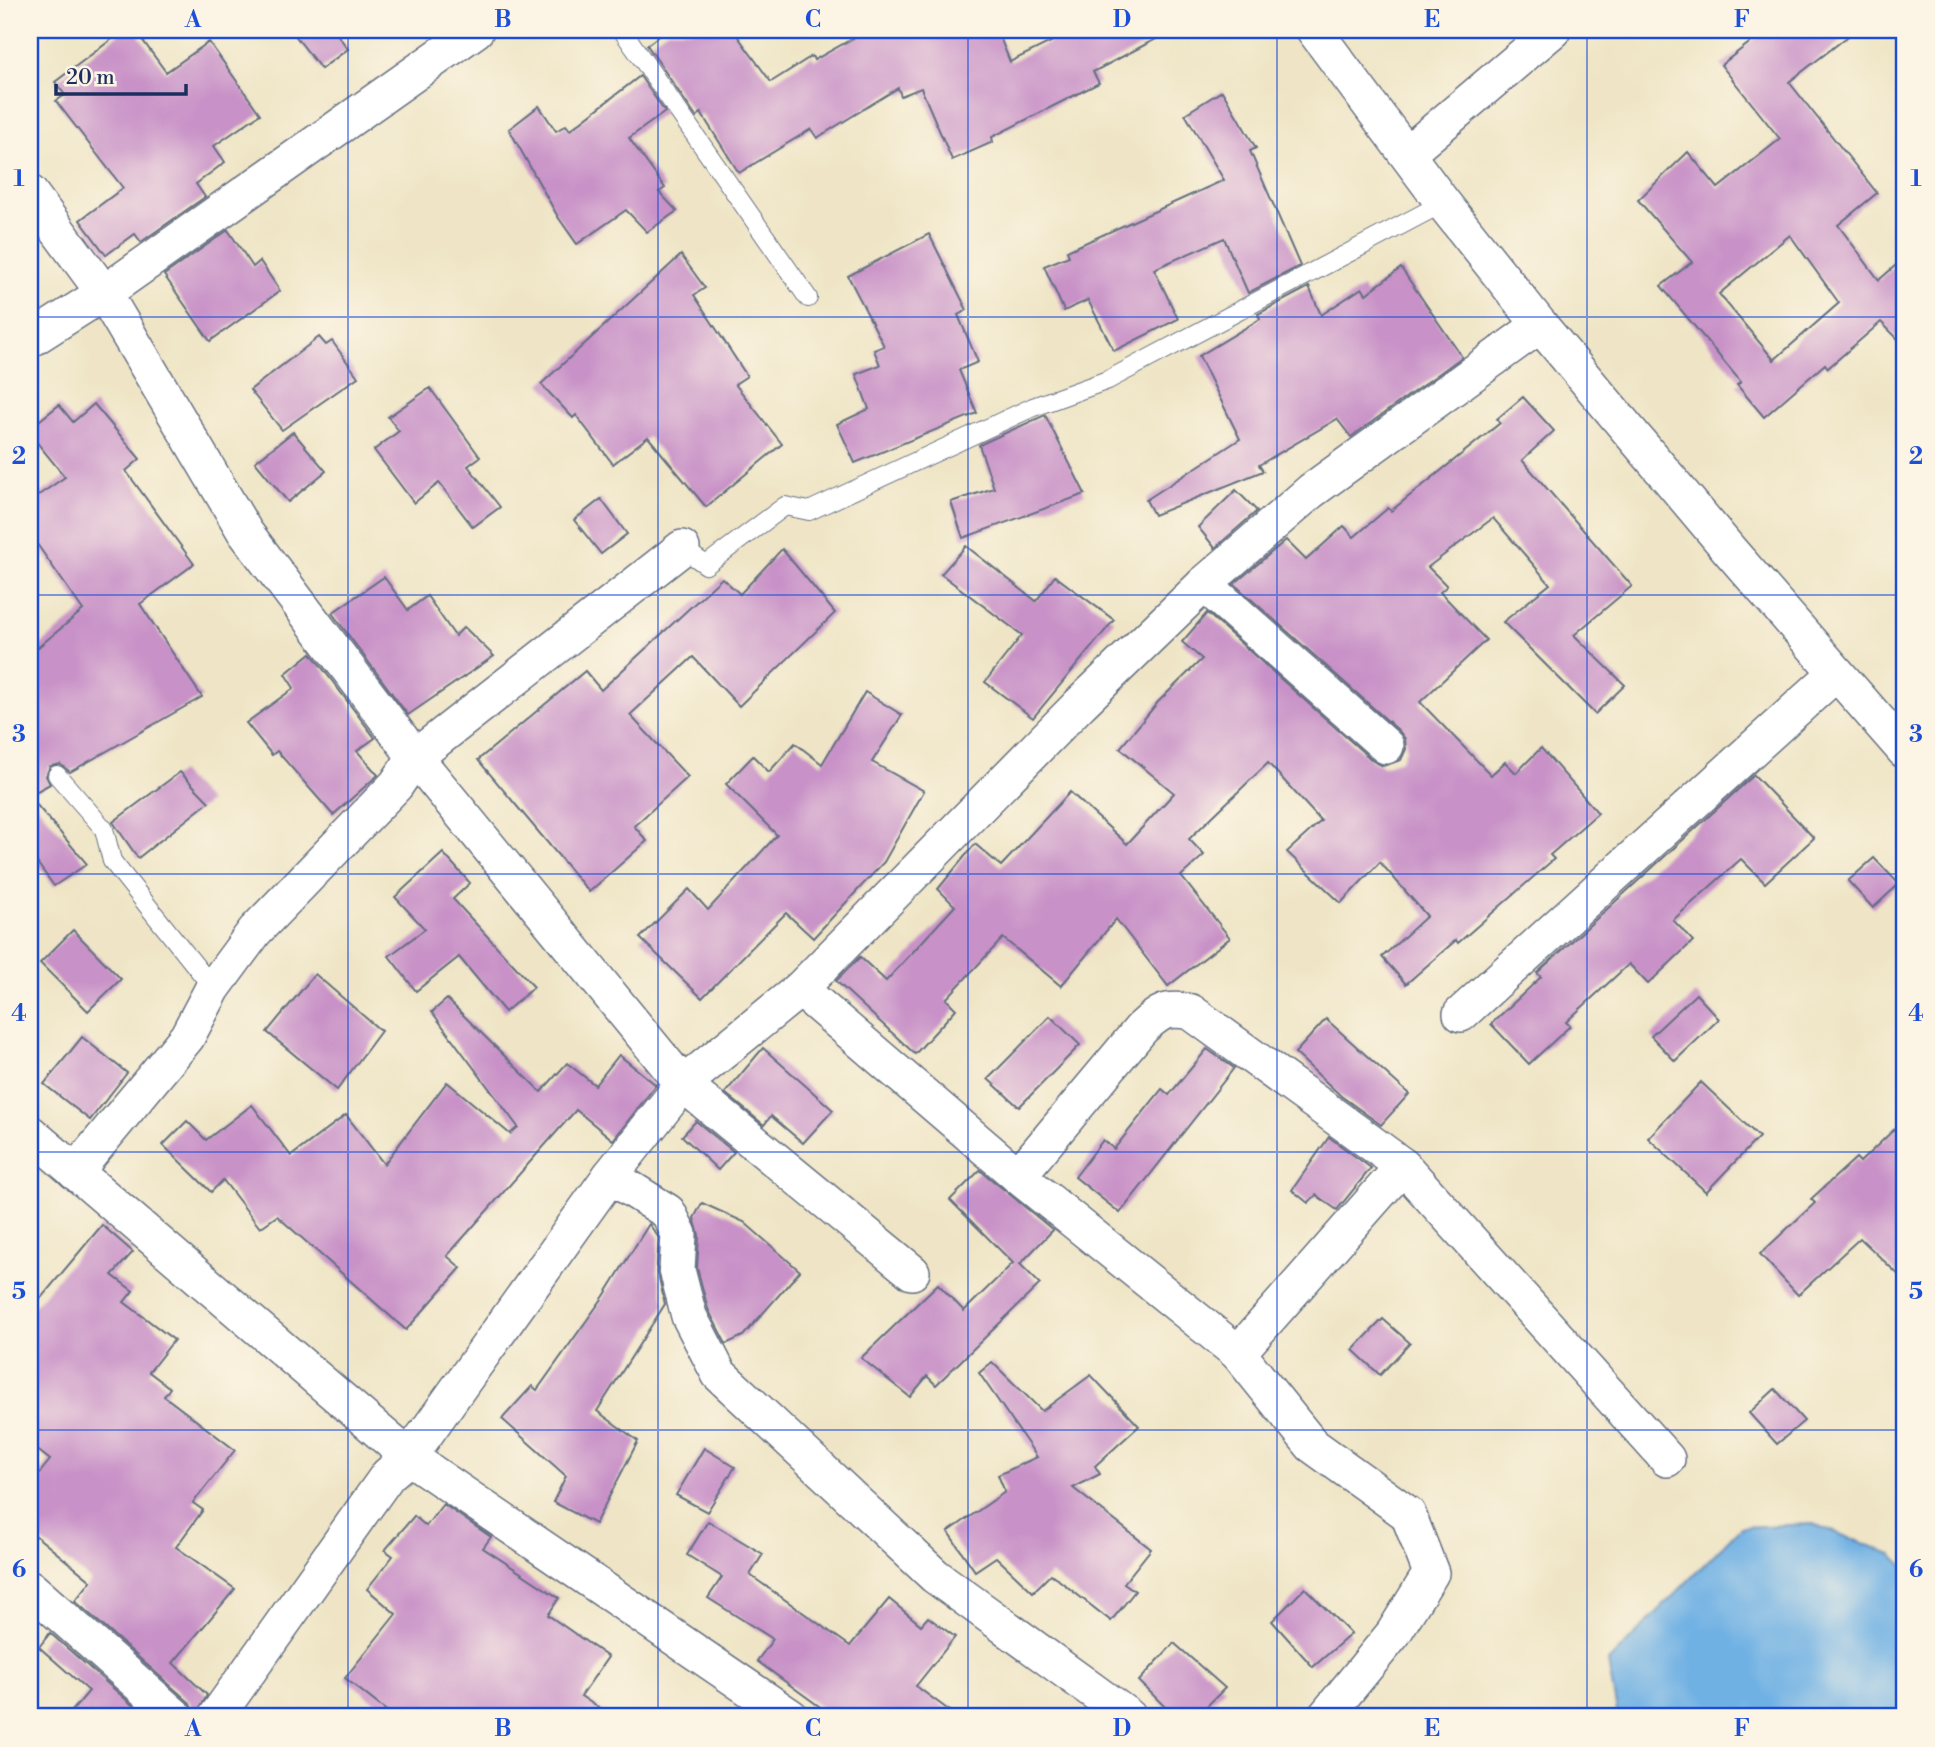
<svg xmlns="http://www.w3.org/2000/svg" width="1935" height="1747" font-family="'Libre Bodoni',serif">
	<style>
		.water { fill: #6fb1e4; stroke: #4570a1; stroke-width: 2 }
		.building { fill: #c891c7; fill-rule: evenodd }
		.lines { fill: none; stroke-linecap: round; stroke-linejoin: round }
		.service-casing { stroke: #656f82; stroke-width: 20 }
		.minor-casing { stroke: #656f82; stroke-width: 38 }
		.service { stroke: #fff; stroke-width: 18 }
		.minor { stroke: #fff; stroke-width: 35 }
		.grid { fill: none; stroke: #1d4ed8; stroke-width: 2; stroke-opacity: 0.55 }
		.neatline { fill: none; stroke: #1d4ed8; stroke-width: 2.5 }
		.grid-label { font-size: 23px; text-anchor: middle; font-weight: bold; fill: #1d4ed8 }
	</style>
	<rect width="100%" height="100%" fill="#fcf5e5"/>
	<filter id="ink" filterUnits="userSpaceOnUse"><feTurbulence type="fractalNoise" baseFrequency=".0143" numOctaves="2"/><feDisplacementMap in="SourceGraphic" scale="14" xChannelSelector="R" yChannelSelector="G"/><feConvolveMatrix kernelMatrix="1 2 1 2 8 2 1 2 1" color-interpolation-filters="sRGB"/></filter>
	<filter id="wash" filterUnits="userSpaceOnUse"><feTurbulence type="fractalNoise" baseFrequency=".00686" numOctaves="4" result="noise"/><feDisplacementMap in="SourceGraphic" scale="28" xChannelSelector="R" yChannelSelector="G"/><feGaussianBlur stdDeviation="1.57" result="paint"/><feColorMatrix in="noise" values="0 0 0 0 0 0 0 0 0 0 0 0 0 0 0 0 0 1.4 0 .05"/><feComposite in="paint" operator="in"/></filter>
	<g filter="url(#wash)">
		<rect width="100%" height="100%" fill="#efe5c6"/>
		<path class="water" d="M 1813,1524 L 1892,1554 L 1905,1567 L 1905,1717 L 1618,1717 L 1608,1662 L 1741,1527 Z"/>
		<g id="blocks">
			<g class="building">
				<path d="M 124,30 L 135,30 L 166,72 L 209,42 L 260,114 L 214,146 L 225,162 L 196,184 L 205,197 L 141,242 L 135,234 L 106,255 L 80,220 L 123,188 L 56,101 L 65,95 L 55,82 Z"/>
				<path d="M 291,30 L 334,30 L 348,49 L 321,69 Z"/>
				<path d="M 667,30 L 733,30 L 771,82 L 812,56 L 814,60 L 868,30 L 997,30 L 1010,62 L 1075,30 L 1173,30 L 1093,72 L 1099,83 L 992,137 L 993,142 L 952,160 L 921,88 L 901,96 L 898,88 L 817,138 L 811,129 L 739,173 L 701,113 L 696,117 L 647,45 Z"/>
				<path d="M 1766,30 L 1856,30 L 1789,82 L 1877,193 L 1838,225 L 1879,280 L 1905,257 L 1905,346 L 1881,322 L 1828,368 L 1825,364 L 1764,417 L 1737,385 L 1741,382 L 1661,286 L 1692,262 L 1638,200 L 1688,152 L 1718,188 L 1780,139 L 1721,65 ZM 1790,235 L 1839,303 L 1774,360 L 1719,294 Z"/>
				<path d="M 640,76 L 665,112 L 629,138 L 665,188 L 659,192 L 677,211 L 647,232 L 626,210 L 577,244 L 558,217 L 509,129 L 539,106 L 556,131 L 566,125 L 570,130 Z"/>
				<path d="M 1222,91 L 1256,148 L 1250,151 L 1300,266 L 1248,293 L 1224,238 L 1154,269 L 1178,319 L 1114,351 L 1088,300 L 1064,311 L 1044,266 L 1069,256 L 1067,251 L 1224,180 L 1185,114 Z"/>
				<path d="M 228,230 L 253,267 L 260,261 L 280,291 L 210,341 L 164,275 Z"/>
				<path d="M 929,234 L 967,310 L 958,315 L 978,362 L 959,370 L 977,413 L 855,463 L 837,424 L 869,409 L 856,374 L 880,365 L 874,350 L 884,346 L 848,276 Z"/>
				<path d="M 681,255 L 705,288 L 694,295 L 747,376 L 735,384 L 782,444 L 706,507 L 648,437 L 613,464 L 576,415 L 573,418 L 541,384 Z"/>
				<path d="M 1401,268 L 1462,357 L 1351,437 L 1337,419 L 1259,465 L 1263,471 L 1154,515 L 1146,500 L 1240,439 L 1199,356 L 1260,319 L 1258,314 L 1309,287 L 1321,315 L 1362,288 L 1366,294 Z"/>
				<path d="M 319,337 L 326,345 L 332,341 L 358,377 L 282,430 L 250,390 Z"/>
				<path d="M 430,388 L 480,457 L 468,466 L 500,507 L 473,527 L 439,483 L 414,503 L 374,450 L 399,431 L 388,417 Z"/>
				<path d="M 1523,397 L 1554,431 L 1522,460 L 1632,586 L 1574,635 L 1625,685 L 1595,714 L 1503,622 L 1550,584 L 1493,518 L 1428,567 L 1447,586 L 1440,592 L 1486,640 L 1420,702 L 1491,775 L 1505,762 L 1516,773 L 1541,748 L 1598,813 L 1550,855 L 1554,859 L 1458,943 L 1456,940 L 1406,984 L 1382,957 L 1427,916 L 1380,862 L 1341,903 L 1287,852 L 1321,821 L 1268,763 L 1189,839 L 1204,855 L 1181,876 L 1230,938 L 1168,986 L 1116,919 L 1061,986 L 1003,938 L 946,999 L 956,1009 L 915,1054 L 836,981 L 860,957 L 886,981 L 955,906 L 938,889 L 975,844 L 1001,866 L 1070,792 L 1127,844 L 1174,793 L 1120,748 L 1158,702 L 1202,659 L 1182,642 L 1207,613 L 1373,761 L 1383,766 L 1401,760 L 1406,749 L 1405,739 L 1399,731 L 1234,584 L 1286,540 L 1306,560 L 1344,526 L 1354,537 L 1388,508 L 1391,511 L 1500,423 L 1497,419 Z"/>
				<path d="M 94,404 L 140,459 L 126,471 L 194,564 L 140,604 L 202,697 L 70,772 L 60,764 L 50,766 L 46,776 L 50,784 L 30,795 L 30,654 L 83,610 L 30,534 L 30,501 L 65,477 L 30,434 L 30,428 L 59,405 L 73,422 Z"/>
				<path d="M 1045,415 L 1085,494 L 963,538 L 951,502 L 994,488 L 979,445 Z"/>
				<path d="M 293,432 L 326,471 L 288,502 L 255,462 Z"/>
				<path d="M 1236,490 L 1257,511 L 1215,548 L 1198,527 Z"/>
				<path d="M 601,499 L 627,534 L 601,554 L 574,520 Z"/>
				<path d="M 966,546 L 1036,601 L 1055,576 L 1114,620 L 1033,718 L 985,682 L 1022,635 L 941,574 Z"/>
				<path d="M 782,549 L 835,613 L 739,706 L 693,657 L 630,715 L 688,777 L 634,826 L 647,841 L 589,892 L 478,760 L 585,671 L 601,690 L 722,578 L 740,594 Z"/>
				<path d="M 384,577 L 408,610 L 427,596 L 455,636 L 464,627 L 494,656 L 408,715 L 332,613 Z"/>
				<path d="M 311,653 L 375,738 L 357,751 L 378,775 L 333,815 L 277,751 L 272,755 L 246,723 L 294,688 L 285,674 Z"/>
				<path d="M 865,692 L 902,715 L 872,762 L 924,791 L 884,862 L 813,938 L 786,913 L 702,998 L 640,938 L 689,889 L 708,910 L 777,835 L 726,784 L 753,756 L 769,772 L 795,743 L 822,764 Z"/>
				<path d="M 180,772 L 209,802 L 138,858 L 113,822 Z"/>
				<path d="M 1754,775 L 1814,838 L 1765,883 L 1741,859 L 1673,920 L 1693,941 L 1648,984 L 1629,964 L 1566,1022 L 1570,1026 L 1529,1064 L 1491,1024 L 1541,977 L 1537,973 Z"/>
				<path d="M 30,797 L 87,864 L 54,886 L 30,853 Z"/>
				<path d="M 443,853 L 470,883 L 453,899 L 534,987 L 505,1012 L 459,957 L 416,991 L 389,956 L 425,929 L 395,897 Z"/>
				<path d="M 1874,858 L 1899,884 L 1873,908 L 1848,881 Z"/>
				<path d="M 73,930 L 121,979 L 88,1011 L 40,963 Z"/>
				<path d="M 315,974 L 381,1031 L 337,1090 L 267,1032 Z"/>
				<path d="M 1696,994 L 1719,1019 L 1675,1061 L 1651,1036 Z"/>
				<path d="M 447,999 L 541,1092 L 567,1063 L 595,1085 L 619,1055 L 656,1085 L 613,1140 L 576,1110 L 447,1256 L 461,1268 L 406,1330 L 277,1216 L 260,1228 L 223,1180 L 211,1192 L 163,1145 L 187,1121 L 206,1140 L 252,1105 L 291,1156 L 346,1115 L 384,1164 L 447,1082 L 510,1134 L 518,1127 L 432,1012 Z"/>
				<path d="M 1050,1016 L 1080,1045 L 1019,1107 L 988,1079 Z"/>
				<path d="M 1326,1019 L 1409,1094 L 1381,1125 L 1341,1096 L 1295,1053 Z"/>
				<path d="M 82,1037 L 127,1073 L 90,1120 L 44,1084 Z"/>
				<path d="M 763,1048 L 833,1110 L 803,1143 L 771,1116 L 764,1125 L 725,1093 Z"/>
				<path d="M 1207,1049 L 1234,1068 L 1120,1213 L 1075,1177 L 1103,1140 L 1114,1149 L 1162,1089 L 1169,1095 Z"/>
				<path d="M 1701,1082 L 1759,1137 L 1706,1192 L 1648,1138 Z"/>
				<path d="M 1905,1119 L 1905,1281 L 1860,1238 L 1798,1295 L 1760,1254 L 1815,1203 L 1811,1199 L 1856,1158 L 1860,1162 Z"/>
				<path d="M 696,1121 L 734,1152 L 718,1170 L 682,1136 Z"/>
				<path d="M 1329,1137 L 1371,1168 L 1337,1210 L 1316,1195 L 1308,1203 L 1292,1190 Z"/>
				<path d="M 980,1170 L 1053,1230 L 1020,1264 L 1040,1284 L 936,1385 L 927,1376 L 910,1397 L 861,1358 L 938,1284 L 964,1311 L 1013,1263 L 950,1200 Z"/>
				<path d="M 702,1203 L 744,1222 L 800,1271 L 743,1336 L 726,1344 L 708,1309 L 697,1268 L 699,1235 L 694,1218 Z"/>
				<path d="M 649,1224 L 659,1238 L 657,1269 L 665,1304 L 597,1411 L 638,1441 L 595,1524 L 553,1502 L 566,1476 L 502,1419 L 532,1386 L 537,1390 L 604,1296 Z"/>
				<path d="M 102,1225 L 133,1252 L 112,1275 L 133,1291 L 124,1302 L 174,1340 L 149,1372 L 170,1388 L 164,1396 L 235,1450 L 193,1503 L 203,1510 L 176,1547 L 235,1589 L 173,1663 L 207,1695 L 196,1717 L 189,1702 L 75,1601 L 91,1581 L 30,1531 L 30,1485 L 50,1460 L 30,1444 L 30,1311 Z"/>
				<path d="M 1383,1319 L 1410,1343 L 1380,1375 L 1353,1350 Z"/>
				<path d="M 992,1362 L 1042,1411 L 1091,1375 L 1139,1426 L 1095,1466 L 1100,1474 L 1073,1488 L 1151,1549 L 1124,1583 L 1135,1591 L 1111,1621 L 1051,1574 L 1033,1592 L 996,1557 L 975,1571 L 948,1532 L 1005,1492 L 998,1475 L 1037,1457 L 979,1373 Z"/>
				<path d="M 1775,1389 L 1804,1421 L 1777,1444 L 1749,1413 Z"/>
				<path d="M 704,1448 L 735,1467 L 707,1512 L 676,1495 Z"/>
				<path d="M 443,1504 L 491,1537 L 483,1548 L 559,1598 L 548,1615 L 608,1657 L 581,1696 L 612,1717 L 394,1717 L 345,1678 L 396,1614 L 367,1589 L 393,1556 L 385,1550 L 414,1516 L 426,1526 Z"/>
				<path d="M 708,1521 L 763,1554 L 750,1575 L 850,1646 L 889,1599 L 921,1625 L 928,1617 L 955,1637 L 916,1686 L 958,1717 L 834,1717 L 757,1661 L 773,1639 L 708,1598 L 722,1577 L 687,1555 Z"/>
				<path d="M 1305,1588 L 1351,1634 L 1313,1667 L 1272,1621 Z"/>
				<path d="M 50,1633 L 146,1717 L 67,1717 L 89,1691 L 39,1647 Z"/>
				<path d="M 1174,1643 L 1225,1688 L 1196,1717 L 1175,1717 L 1139,1681 Z"/>
			</g>
		</g>
	</g>
	<g filter="url(#ink)">
		<use href="#blocks" fill-opacity="0" stroke="#656f82" stroke-width="2"/>
		<g class="lines">
			<g class="service-casing">
				<g id="service">
					<path d="M 622,30 L 808,298"/>
					<path d="M 682,548 L 706,565 L 785,506 L 809,511 L 1033,407 L 1108,380 L 1443,203"/>
					<path d="M 57,775 L 104,829 L 112,861 L 213,988"/>
				</g>
			</g>
			<g class="minor-casing">
				<g id="minor">
					<path d="M 1314,30 L 1443,203 L 1540,325 L 1731,552 L 1905,751"/>
					<path d="M 1408,153 L 1553,30"/>
					<path d="M 30,193 L 104,293 L 245,532 L 415,757 L 683,1084 L 912,1272"/>
					<path d="M 30,340 L 104,293 L 476,30"/>
					<path d="M 1204,584 L 1386,746"/>
					<path d="M 800,989 L 1018,1176 L 1238,1353"/>
					<path d="M 1461,1014 L 1836,673"/>
					<path d="M 30,1133 L 409,1457 L 791,1717"/>
					<path d="M 75,1172 L 187,1037 L 213,988 L 255,931 L 396,785 L 415,757 L 682,548"/>
					<path d="M 610,1176 L 668,1212 L 679,1234 L 677,1270 L 689,1316 L 719,1374 L 935,1576 L 1129,1717"/>
					<path d="M 1018,1176 L 1141,1029 C 1159,1012 1166,1007 1191,1012 L 1403,1166 L 1667,1459"/>
					<path d="M 30,1588 L 176,1717"/>
					<path d="M 216,1717 L 388,1475 L 409,1457 L 610,1176 L 683,1084 L 800,989 L 1080,704 L 1204,584 L 1311,491 L 1540,325"/>
					<path d="M 1325,1717 L 1393,1634 L 1431,1573 L 1408,1514 L 1312,1445 L 1238,1353 L 1403,1166"/>
				</g>
			</g>
			<use href="#service" class="service"/>
			<use href="#minor" class="minor"/>
		</g>
	</g>
	<path class="grid" d="M 348,30 L 348,1717M 658,30 L 658,1717M 968,30 L 968,1717M 1277,30 L 1277,1717M 1587,30 L 1587,1717M 30,317 L 1905,317M 30,595 L 1905,595M 30,874 L 1905,874M 30,1152 L 1905,1152M 30,1430 L 1905,1430"/>
	<rect width="1935" height="1747" fill="none" stroke="#fcf5e5" stroke-width="77"/>
	<path d="M56 84v10h130v-10" fill="none" stroke="#1b2f5e" stroke-width="3.5"/>
	<text x="66" y="84" font-size="21" fill="#1b2f5e" stroke="#fcf5e5" stroke-width="5" paint-order="stroke">20 m</text>
	<rect x="38" y="38" width="1858" height="1670" class="neatline"/>
	<g class="grid-label">
		<text x="193" y="27">A</text>
		<text x="503" y="27">B</text>
		<text x="813" y="27">C</text>
		<text x="1122" y="27">D</text>
		<text x="1432" y="27">E</text>
		<text x="1742" y="27">F</text>
		<text x="19" y="186">1</text>
		<text x="1916" y="186">1</text>
		<text x="19" y="464">2</text>
		<text x="1916" y="464">2</text>
		<text x="19" y="742">3</text>
		<text x="1916" y="742">3</text>
		<text x="19" y="1021">4</text>
		<text x="1916" y="1021">4</text>
		<text x="19" y="1299">5</text>
		<text x="1916" y="1299">5</text>
		<text x="19" y="1577">6</text>
		<text x="1916" y="1577">6</text>
		<text x="193" y="1736">A</text>
		<text x="503" y="1736">B</text>
		<text x="813" y="1736">C</text>
		<text x="1122" y="1736">D</text>
		<text x="1432" y="1736">E</text>
		<text x="1742" y="1736">F</text>
	</g>
</svg>
